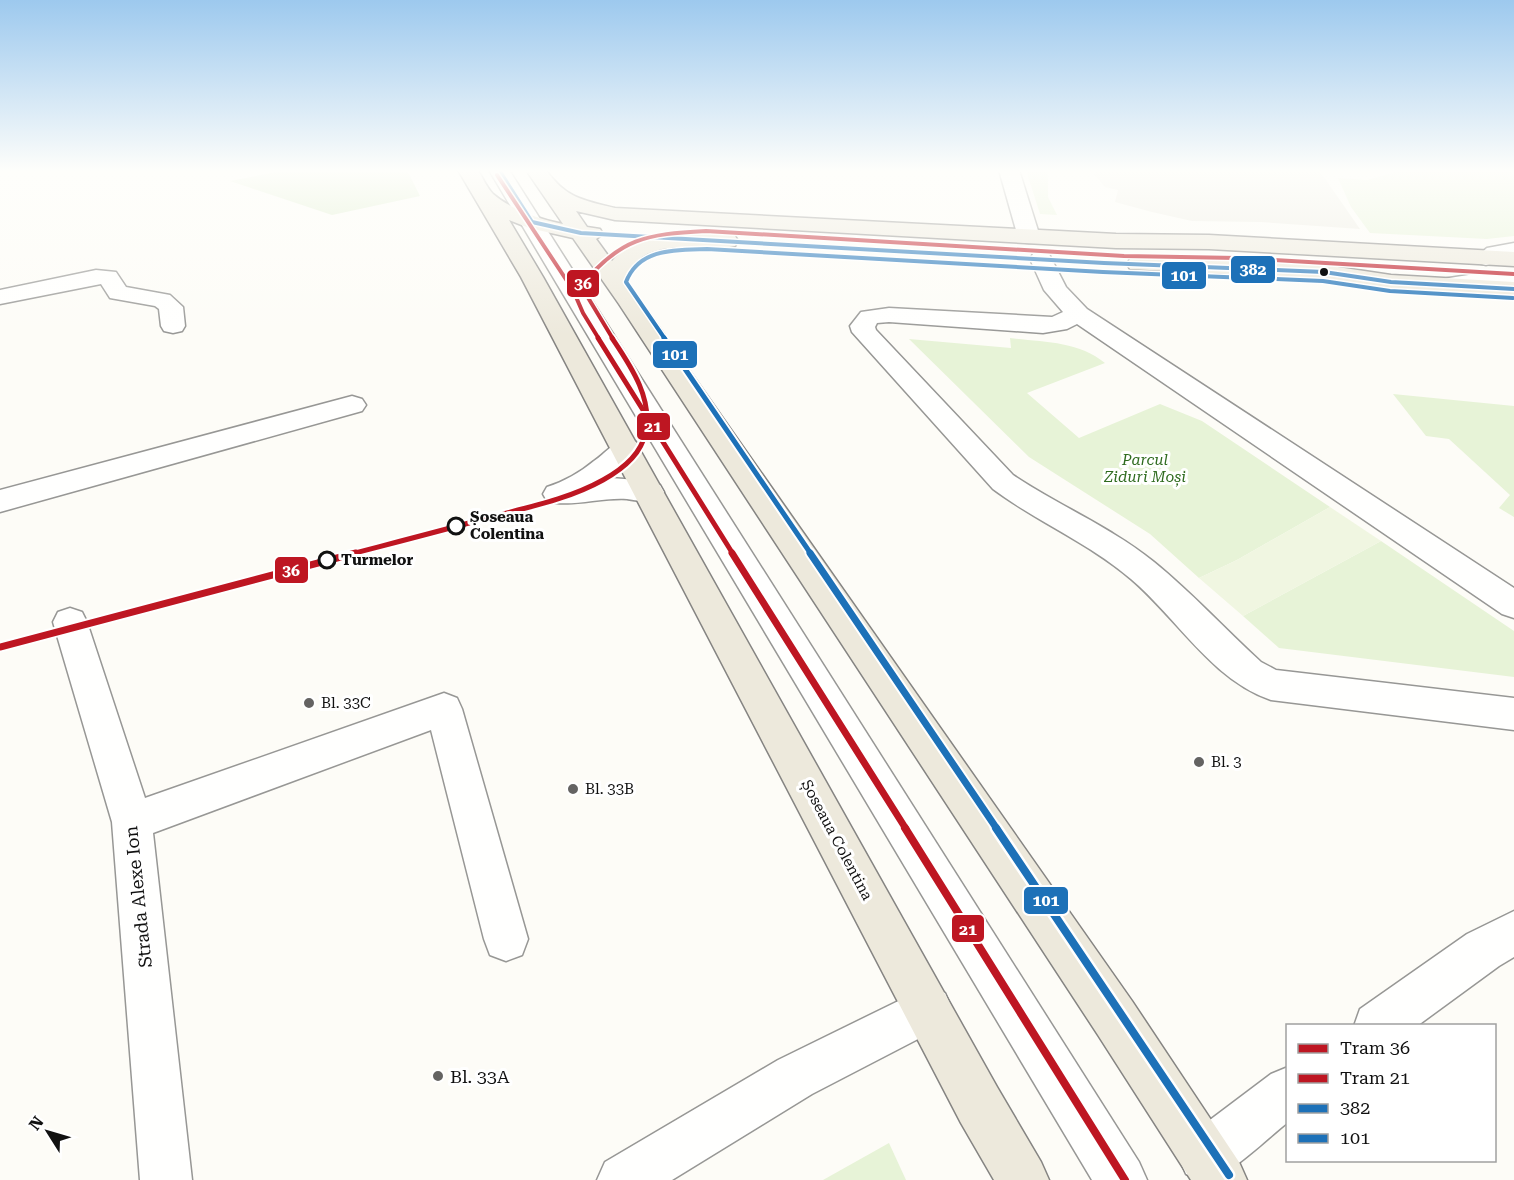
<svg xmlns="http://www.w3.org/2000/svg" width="1514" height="1180" font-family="'Roboto Serif',serif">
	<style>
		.green { fill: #e7f3d7 }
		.forest { fill: #d8eac5 }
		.pitch { fill: #f0f6e1 }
		.plaza { fill: #edebe2 }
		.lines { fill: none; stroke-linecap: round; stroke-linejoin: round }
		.minor-casing { stroke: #979795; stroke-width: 3 }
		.major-casing { stroke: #858482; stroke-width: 3 }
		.minor { fill: #fffffe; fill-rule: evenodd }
		.major { fill: #ede9dc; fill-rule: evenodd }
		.bus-1-casing { stroke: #fff; stroke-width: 7 }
		.bus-2-far3-casing { stroke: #fff; stroke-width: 7 }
		.bus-2-far2-casing { stroke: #fff; stroke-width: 9 }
		.bus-2-far1-casing { stroke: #fff; stroke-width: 11 }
		.bus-2-casing { stroke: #fff; stroke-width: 13 }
		.bus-1 { stroke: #1d71b8; stroke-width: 4 }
		.bus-2-far3 { stroke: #1d71b8; stroke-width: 4 }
		.bus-2-far2 { stroke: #1d71b8; stroke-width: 5 }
		.bus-2-far1 { stroke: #1d71b8; stroke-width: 7 }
		.bus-2 { stroke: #1d71b8; stroke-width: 8 }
		.tram-1-far2-casing { stroke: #fff; stroke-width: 7 }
		.tram-1-far1-casing { stroke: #fff; stroke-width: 9 }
		.tram-1-casing { stroke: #fff; stroke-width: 11 }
		.tram-2-far3-casing { stroke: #fff; stroke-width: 7 }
		.tram-2-far2-casing { stroke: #fff; stroke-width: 9 }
		.tram-2-far1-casing { stroke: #fff; stroke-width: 11 }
		.tram-2-casing { stroke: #fff; stroke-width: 13 }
		.tram-1-far2 { stroke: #be1622; stroke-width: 4 }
		.tram-1-far1 { stroke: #be1622; stroke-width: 5 }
		.tram-1 { stroke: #be1622; stroke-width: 7 }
		.tram-2-far3 { stroke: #be1622; stroke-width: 4 }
		.tram-2-far2 { stroke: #be1622; stroke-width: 5 }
		.tram-2-far1 { stroke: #be1622; stroke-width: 7 }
		.tram-2 { stroke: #be1622; stroke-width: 8 }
		.bus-dot { fill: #111; stroke: #fff; stroke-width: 2 }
		.stop-dot { fill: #fff; stroke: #111; stroke-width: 3 }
		.poi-dot { fill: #646362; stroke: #fff; stroke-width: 2 }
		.labels { text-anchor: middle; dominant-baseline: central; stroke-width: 6; stroke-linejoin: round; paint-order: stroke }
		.park-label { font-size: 15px; font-style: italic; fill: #2f6b1f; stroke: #fff }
		.stop-label { font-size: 15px; font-weight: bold; fill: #111; stroke: #fff; text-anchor: start }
		.poi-label { font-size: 15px; fill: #111; stroke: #fff; text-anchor: start }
		.street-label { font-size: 15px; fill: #111; stroke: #fff }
		.near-street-label { font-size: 18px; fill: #111; stroke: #fff }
		.near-poi-label { font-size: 18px; fill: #111; stroke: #fff; text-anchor: start }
		.line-badge { stroke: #fff; stroke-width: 2 }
		.badge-label { font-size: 16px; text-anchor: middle; font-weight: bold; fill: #fff }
	</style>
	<rect width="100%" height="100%" fill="#fdfcf7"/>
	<g class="green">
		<path d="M 1026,170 L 1048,170 L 1048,197 L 1057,215 L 1040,214 Z"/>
		<path d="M 1403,170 L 1514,170 L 1514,236 L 1487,239 L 1370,233 L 1351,207 L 1338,178 L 1367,180 Z"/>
		<path d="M 1010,338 C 1043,342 1079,341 1105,363 L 1027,393 L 1079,438 L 1160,404 L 1202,421 L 1330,507 L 1237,560 L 1199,578 L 1150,534 L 1029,457 L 909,339 L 1011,348 Z"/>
		<path d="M 1393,394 L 1514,406 L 1514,517 L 1499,508 L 1510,495 L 1449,439 L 1426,436 Z"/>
		<path d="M 1381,541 L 1514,631 L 1514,677 L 1279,648 L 1243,616 Z"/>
		<path d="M 889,1143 L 906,1180 L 823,1180 Z"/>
	</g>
	<path class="forest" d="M 286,170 L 407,170 L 420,196 L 332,215 L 230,181 Z"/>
	<path class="pitch" d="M 1330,507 L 1381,541 L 1243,616 L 1199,578 L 1237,560 Z"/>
	<path class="plaza" d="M 1099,170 L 1319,170 L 1360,229 L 1261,222 L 1192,221 L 1152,212 L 1115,202 L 1118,190 L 1105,187 L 1094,174 Z"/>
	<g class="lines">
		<g class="minor-casing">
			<g id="minor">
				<path d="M 489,170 L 509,170 L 1139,1162 L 1147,1180 L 1092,1180 Z"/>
				<path d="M 999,170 L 1019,170 L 1040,237 L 1037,242 L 1029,243 L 1021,242 L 1018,237 Z"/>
				<path d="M 1514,243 L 1514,257 L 1486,265 L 1478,263 L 1475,258 L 1487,248 Z"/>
				<path d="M 1041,252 L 1049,254 L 1066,287 L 1087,309 L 1514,588 L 1514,618 L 1502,614 L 1077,324 L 1067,329 L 1043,333 L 889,322 L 877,323 L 875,327 L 876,330 L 1013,475 C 1059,506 1111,527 1154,562 C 1191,592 1225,629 1261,662 L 1276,670 L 1514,698 L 1514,730 L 1271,700 C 1212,680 1177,618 1131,579 C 1089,543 1037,522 993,489 L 852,332 L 850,326 L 861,312 L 889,308 L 1052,317 L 1063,312 L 1044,290 L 1030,259 L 1033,254 Z"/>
				<path d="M 96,270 L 116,272 L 126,287 L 170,295 L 183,307 L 185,326 L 182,331 L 173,333 L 164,331 L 161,326 L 159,309 L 155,306 L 110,298 L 101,284 L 0,304 L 0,290 Z"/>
				<path d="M 1488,272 L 1514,273 L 1514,287 L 1488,286 L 1444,292 L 1436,290 L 1432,285 L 1436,280 Z"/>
				<path d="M 352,396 L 362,399 L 366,405 L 362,411 L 0,512 L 0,490 Z"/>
				<path d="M 626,439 L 636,442 L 640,449 L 636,456 L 611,478 L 637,480 L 660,485 L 664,492 L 660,499 C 648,503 639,501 627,499 C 602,497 568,508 547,501 L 543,494 L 547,487 C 563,482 581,472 594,461 C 606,453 612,443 626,439 Z"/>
				<path d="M 70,608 L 82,612 L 87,622 L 145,798 L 444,693 L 457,698 L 462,709 L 528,939 L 522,955 L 506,961 L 490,955 L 484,939 L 431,730 L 153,833 L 192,1180 L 140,1180 L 112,822 L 53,622 L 58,612 Z"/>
				<path d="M 1514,911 L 1514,957 L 1499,966 L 1417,1026 L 1354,1026 L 1360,1009 L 1467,934 Z"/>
				<path d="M 929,986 L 945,993 L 952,1009 L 945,1025 L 812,1094 L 672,1180 L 597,1180 L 605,1162 L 778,1060 Z"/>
				<path d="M 1288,1067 L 1288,1122 C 1269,1137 1229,1176 1208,1180 C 1200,1180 1193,1177 1186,1174 L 1178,1156 L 1186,1138 L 1271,1074 Z"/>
			</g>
		</g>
		<g class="major-casing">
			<g id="major">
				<path d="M 458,170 L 478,170 C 482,177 487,188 493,194 C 512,210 539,219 563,224 L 526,170 L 546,170 C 566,198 582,200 615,208 L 1116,234 L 1209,235 L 1514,252 L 1514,266 L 1209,249 L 1116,248 L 615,220 L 576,211 L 587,227 L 600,229 L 603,234 L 596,239 L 612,261 C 636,232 700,228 735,236 L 738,241 L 735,246 C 701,254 657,235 631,267 L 628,283 L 1132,1001 L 1239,1162 L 1247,1180 L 1191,1180 L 1098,1035 L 619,304 L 573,238 L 529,228 L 509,220 L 543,277 L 997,1087 L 1041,1162 L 1049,1180 L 994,1180 L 961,1123 L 521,277 Z"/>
				<path d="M 1138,257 L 1324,265 L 1391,275 L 1514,282 L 1514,296 L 1391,289 L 1324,279 L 1130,269 L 1127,264 L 1130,259 Z"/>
			</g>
		</g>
		<use href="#minor" class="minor"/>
		<use href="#major" class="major"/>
		<g class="bus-1-casing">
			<path id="bus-1" d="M 499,170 L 532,222 L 581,233 L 1104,263 L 1324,272 L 1391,282 L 1514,289"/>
		</g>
		<g class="bus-2-far3-casing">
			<path id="bus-2-far3" d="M 665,339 L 626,282 C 639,248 675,250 707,249 L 1103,272 L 1323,281 L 1390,291 L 1513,298"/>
		</g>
		<g class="bus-2-far2-casing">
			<path id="bus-2-far2" d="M 664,338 L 811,554"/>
		</g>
		<g class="bus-2-far1-casing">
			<path id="bus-2-far1" d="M 810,553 L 997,829"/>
		</g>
		<g class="bus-2-casing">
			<path id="bus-2" d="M 996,828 L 1229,1175"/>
		</g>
		<use href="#bus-1" class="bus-1"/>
		<use href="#bus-2-far3" class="bus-2-far3"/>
		<use href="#bus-2-far2" class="bus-2-far2"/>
		<use href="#bus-2-far1" class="bus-2-far1"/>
		<use href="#bus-2" class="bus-2"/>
		<g class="tram-1-far2-casing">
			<path id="tram-1-far2" d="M 613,339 L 581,286 C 620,238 646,234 706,231 L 1124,256 L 1238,258 L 1514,274"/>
		</g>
		<g class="tram-1-far1-casing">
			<path id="tram-1-far1" d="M 351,554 C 397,542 444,530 491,517 C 529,507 569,499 603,480 C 621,470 641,454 645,434 C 654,399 630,365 612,338"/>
		</g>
		<g class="tram-1-casing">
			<path id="tram-1" d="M 0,647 L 356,553"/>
		</g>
		<g class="tram-2-far3-casing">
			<path id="tram-2-far3" d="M 497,175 L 573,290 L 583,313 L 599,339"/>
		</g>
		<g class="tram-2-far2-casing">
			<path id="tram-2-far2" d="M 598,338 L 733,554"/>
		</g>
		<g class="tram-2-far1-casing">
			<path id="tram-2-far1" d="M 732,553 L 906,829"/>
		</g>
		<g class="tram-2-casing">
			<path id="tram-2" d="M 905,828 L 1125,1180"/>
		</g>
		<use href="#tram-1-far2" class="tram-1-far2"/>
		<use href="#tram-1-far1" class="tram-1-far1"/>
		<use href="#tram-1" class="tram-1"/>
		<use href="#tram-2-far3" class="tram-2-far3"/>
		<use href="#tram-2-far2" class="tram-2-far2"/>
		<use href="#tram-2-far1" class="tram-2-far1"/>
		<use href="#tram-2" class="tram-2"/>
	</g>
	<linearGradient id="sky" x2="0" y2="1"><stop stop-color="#9dc9ee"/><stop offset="0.51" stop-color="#fefefb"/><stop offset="1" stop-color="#fefefb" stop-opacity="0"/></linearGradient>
	<rect width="1514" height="335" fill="url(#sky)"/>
	<circle class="bus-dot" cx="1324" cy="272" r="5"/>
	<g class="stop-dot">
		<circle cx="456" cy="526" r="8"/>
		<circle cx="327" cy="560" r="8"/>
	</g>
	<g class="poi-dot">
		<circle cx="309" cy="703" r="6"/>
		<circle cx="1199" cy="762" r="6"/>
		<circle cx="573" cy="789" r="6"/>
		<circle cx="438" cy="1076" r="6"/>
	</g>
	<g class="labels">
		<g class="park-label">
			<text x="1145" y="460">Parcul<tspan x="1145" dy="17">Ziduri Moși</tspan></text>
		</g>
		<g class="stop-label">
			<text x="470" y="517">Șoseaua<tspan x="470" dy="17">Colentina</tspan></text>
			<text x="341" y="560">Turmelor</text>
		</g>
		<g class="poi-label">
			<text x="321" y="703">Bl. 33C</text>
			<text x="1211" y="762">Bl. 3</text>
			<text x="585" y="789">Bl. 33B</text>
		</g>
		<g class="street-label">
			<text transform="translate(837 840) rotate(62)">Șoseaua Colentina</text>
		</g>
		<g class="near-street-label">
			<text transform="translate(138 897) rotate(-96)">Strada Alexe Ion</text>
		</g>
		<g class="near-poi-label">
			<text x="450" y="1076">Bl. 33A</text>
		</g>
	</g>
	<g class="line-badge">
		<rect x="1230" y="255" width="46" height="29" rx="6" fill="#1d71b8"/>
		<rect x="1161" y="261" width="46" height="29" rx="6" fill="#1d71b8"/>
		<rect x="566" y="269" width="34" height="29" rx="6" fill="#be1622"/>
		<rect x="652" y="340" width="46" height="29" rx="6" fill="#1d71b8"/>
		<rect x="636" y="412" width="35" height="29" rx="6" fill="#be1622"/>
		<rect x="274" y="556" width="35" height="28" rx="6" fill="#be1622"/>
		<rect x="1023" y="886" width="46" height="29" rx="6" fill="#1d71b8"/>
		<rect x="951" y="914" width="34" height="29" rx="6" fill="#be1622"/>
	</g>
	<g class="badge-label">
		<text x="1253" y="275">382</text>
		<text x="1184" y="281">101</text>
		<text x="583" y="289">36</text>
		<text x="675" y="360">101</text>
		<text x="653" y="432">21</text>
		<text x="291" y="576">36</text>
		<text x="1046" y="906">101</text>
		<text x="968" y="935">21</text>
	</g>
	<rect x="1286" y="1024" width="210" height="138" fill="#ffffff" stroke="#a0a0a0" stroke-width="1.5"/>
	<rect x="1298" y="1044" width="30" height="9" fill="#be1622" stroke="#a0a0a0" stroke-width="1.5"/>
	<text x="1340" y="1054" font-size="18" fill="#111111">Tram 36</text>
	<rect x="1298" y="1074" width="30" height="9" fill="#be1622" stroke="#a0a0a0" stroke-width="1.5"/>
	<text x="1340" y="1084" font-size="18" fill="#111111">Tram 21</text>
	<rect x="1298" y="1104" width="30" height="9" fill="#1d71b8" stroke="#a0a0a0" stroke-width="1.5"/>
	<text x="1340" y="1114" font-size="18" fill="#111111">382</text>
	<rect x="1298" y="1134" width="30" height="9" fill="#1d71b8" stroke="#a0a0a0" stroke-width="1.5"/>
	<text x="1340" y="1144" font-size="18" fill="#111111">101</text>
	<g transform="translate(48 1132) rotate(307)" stroke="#ffffff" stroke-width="4.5" paint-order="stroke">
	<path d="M0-4.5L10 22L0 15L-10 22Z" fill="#111111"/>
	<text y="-9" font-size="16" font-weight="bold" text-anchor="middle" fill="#111111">N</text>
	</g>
</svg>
